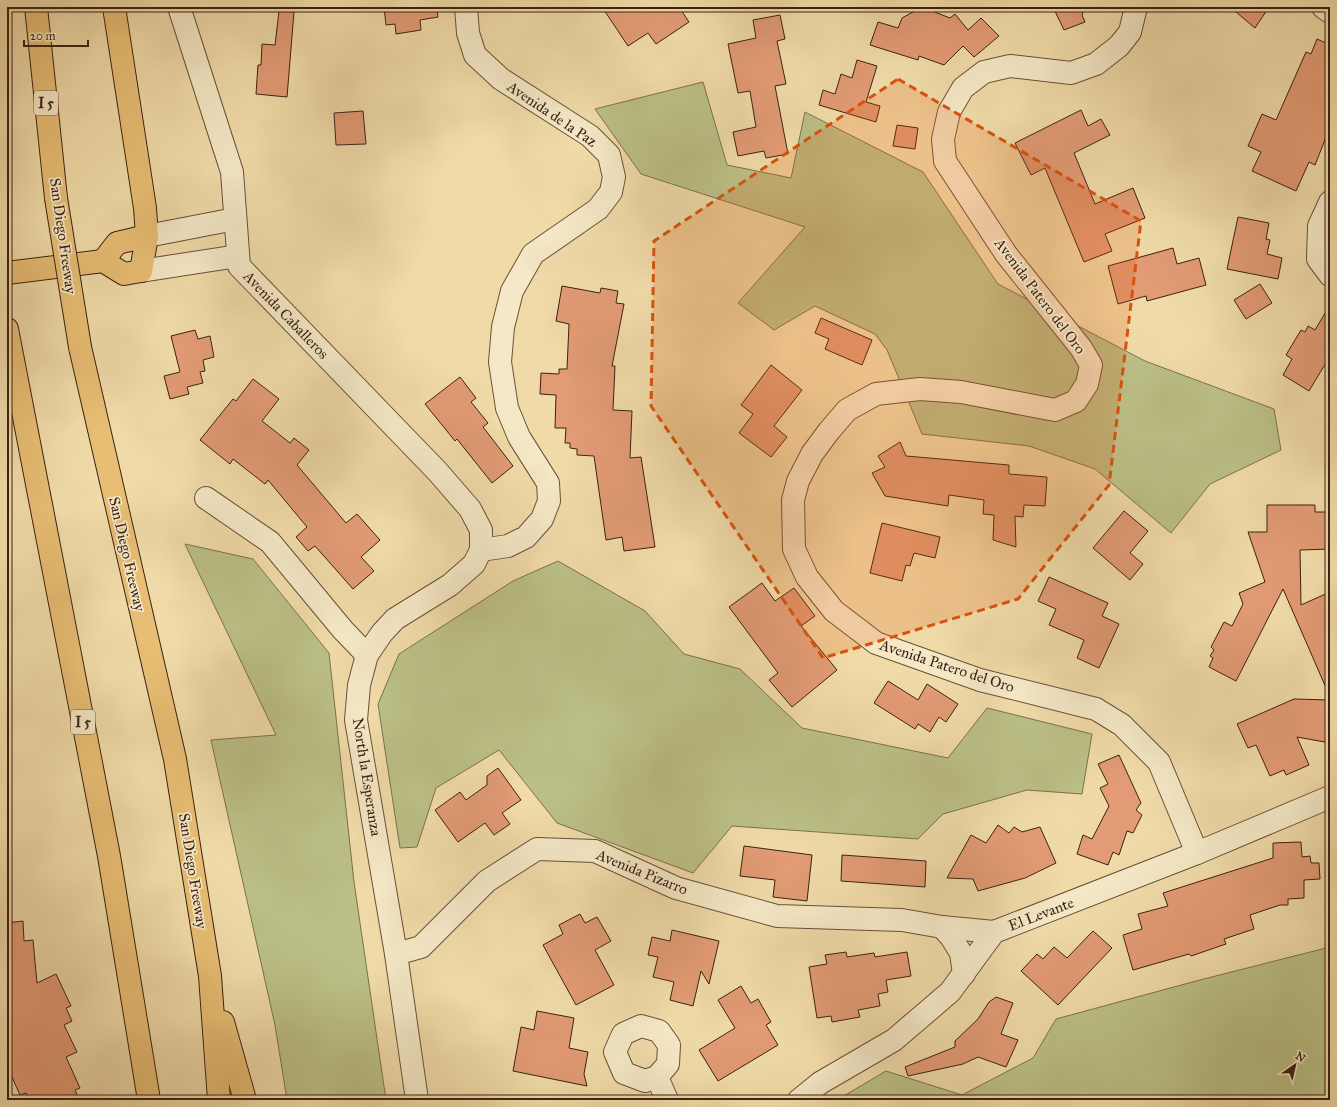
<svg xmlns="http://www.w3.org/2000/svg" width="1337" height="1107" font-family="'IM FELL Great Primer',serif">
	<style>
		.green { fill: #bbc086; stroke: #7c704c }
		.building { fill: #e29b74; stroke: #3c2113 }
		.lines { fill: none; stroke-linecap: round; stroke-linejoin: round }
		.minor-casing { stroke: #695038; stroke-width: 24 }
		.major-casing { stroke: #3c2113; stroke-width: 24 }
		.highway-casing { stroke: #3c2113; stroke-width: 24 }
		.minor { stroke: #f5e8c6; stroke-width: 22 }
		.major { stroke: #e8be74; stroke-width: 22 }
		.highway { stroke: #e8be74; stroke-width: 22 }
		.highway-bridge-casing { stroke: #3c2113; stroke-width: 24; stroke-linecap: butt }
		.highway-bridge { stroke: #e8be74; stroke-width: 22 }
		.marked { fill: #d7530d; fill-opacity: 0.2; stroke: #d7530d; stroke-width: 3; stroke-dasharray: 8 5; stroke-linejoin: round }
		.labels { text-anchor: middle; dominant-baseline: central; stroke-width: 3.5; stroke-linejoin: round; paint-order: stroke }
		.shield { fill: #f5e8c6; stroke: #745d49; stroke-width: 1 }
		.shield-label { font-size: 14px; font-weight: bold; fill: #3c2113 }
		.street-label { font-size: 15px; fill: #3c2113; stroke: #f5e8c6 }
	</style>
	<rect width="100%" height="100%" fill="#f0dba8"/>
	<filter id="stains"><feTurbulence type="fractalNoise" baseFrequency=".005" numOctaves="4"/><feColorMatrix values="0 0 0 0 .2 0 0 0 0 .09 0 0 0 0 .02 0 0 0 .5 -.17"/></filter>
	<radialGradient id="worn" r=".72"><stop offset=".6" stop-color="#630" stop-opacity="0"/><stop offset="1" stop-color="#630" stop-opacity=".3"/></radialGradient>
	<g class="green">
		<path d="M 703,82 L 727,165 L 791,178 L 805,112 L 923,172 L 998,284 L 1145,361 L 1274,409 L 1281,450 L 1210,484 L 1171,533 L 1095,469 L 1029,446 L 922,434 L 887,350 L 875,334 L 815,306 L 774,330 L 738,303 L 805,227 L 641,174 L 595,109 Z"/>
		<path d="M 185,544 L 253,559 L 329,653 L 354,882 L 386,1100 L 287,1100 L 275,1025 L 211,740 L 276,735 Z"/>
		<path d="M 558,561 L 645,611 L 684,654 L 740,669 L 802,728 L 948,758 L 987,708 L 1092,734 L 1082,794 L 1027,790 L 943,814 L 918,839 L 732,826 L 693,873 L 557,823 L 499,750 L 436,788 L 417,847 L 400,848 L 378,704 L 399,654 L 513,581 Z"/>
		<path d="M 1330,947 L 1330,1100 L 837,1100 L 886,1071 L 962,1095 L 1033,1058 L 1056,1019 L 1196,981 Z"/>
	</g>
	<g class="building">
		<path d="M 384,7 L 437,7 L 438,17 L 420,20 L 421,30 L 396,34 L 395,24 L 386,25 Z"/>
		<path d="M 602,7 L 679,7 L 689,22 L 656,44 L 648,33 L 628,46 Z"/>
		<path d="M 922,7 L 950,18 L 955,14 L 968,30 L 981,18 L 999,36 L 974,57 L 963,46 L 944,65 L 919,56 L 918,60 L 870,45 L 878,22 L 898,28 L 902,18 Z"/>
		<path d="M 1053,7 L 1085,7 L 1082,15 L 1085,22 L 1064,30 Z"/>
		<path d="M 1230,7 L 1269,7 L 1255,28 Z"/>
		<path d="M 279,11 L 294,12 L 287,97 L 256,94 L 258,65 L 261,65 L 262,44 L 275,45 Z"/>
		<path d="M 780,15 L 785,39 L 777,41 L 786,84 L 775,86 L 788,154 L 766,158 L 764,151 L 738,156 L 733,132 L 756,127 L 750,91 L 738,93 L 728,44 L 756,38 L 753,20 Z"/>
		<path d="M 1317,39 L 1330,45 L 1330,127 L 1315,165 L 1309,162 L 1296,191 L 1252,171 L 1261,152 L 1248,146 L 1262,114 L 1276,120 L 1306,52 L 1311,54 Z"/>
		<path d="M 857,60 L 877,66 L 866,102 L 880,106 L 876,122 L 819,105 L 823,90 L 835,94 L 841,74 L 852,78 Z"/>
		<path d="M 1081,110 L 1088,126 L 1101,119 L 1110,135 L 1074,153 L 1095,204 L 1133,188 L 1145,218 L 1105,234 L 1112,251 L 1084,262 L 1045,168 L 1031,175 L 1015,143 Z"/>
		<path d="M 363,111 L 366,144 L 336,145 L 334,113 Z"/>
		<path d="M 897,125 L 918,128 L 915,149 L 893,146 Z"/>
		<path d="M 1238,217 L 1269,223 L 1266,239 L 1270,240 L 1267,254 L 1282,258 L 1278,279 L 1227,269 Z"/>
		<path d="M 1173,248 L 1177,264 L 1199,258 L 1206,285 L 1147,301 L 1146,296 L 1118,304 L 1108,266 Z"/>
		<path d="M 1260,284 L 1272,303 L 1246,319 L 1234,300 Z"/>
		<path d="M 562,286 L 600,293 L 601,288 L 618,291 L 616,303 L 624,304 L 612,366 L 615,366 L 613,410 L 632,411 L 630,458 L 641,457 L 655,547 L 624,551 L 622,537 L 606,540 L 594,456 L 577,455 L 577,449 L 570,448 L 570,443 L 565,443 L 566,428 L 555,428 L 556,395 L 540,394 L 541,373 L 559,374 L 559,369 L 567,369 L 569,324 L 556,321 Z"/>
		<path d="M 1330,305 L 1330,356 L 1309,391 L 1283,375 L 1292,359 L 1286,355 L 1301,330 L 1305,332 L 1308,326 L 1315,330 Z"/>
		<path d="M 821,318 L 872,340 L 862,365 L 825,349 L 829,339 L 815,333 Z"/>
		<path d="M 195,330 L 198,339 L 210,336 L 214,357 L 203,360 L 205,371 L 200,372 L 203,383 L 187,387 L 189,394 L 170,399 L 164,376 L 180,372 L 171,336 Z"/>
		<path d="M 771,365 L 802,390 L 774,426 L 787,437 L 771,457 L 739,433 L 753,414 L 741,405 Z"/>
		<path d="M 460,377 L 476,398 L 471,402 L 488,423 L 483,427 L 513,466 L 492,483 L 457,439 L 455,441 L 425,404 Z"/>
		<path d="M 253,379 L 279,399 L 262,421 L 290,443 L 294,438 L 309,450 L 297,465 L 346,523 L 357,514 L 380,540 L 361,557 L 374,571 L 353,589 L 315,546 L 308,551 L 296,537 L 307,527 L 268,480 L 265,484 L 233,459 L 230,464 L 200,440 L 233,399 L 236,401 Z"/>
		<path d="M 900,442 L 906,456 L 1009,465 L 1009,474 L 1047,477 L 1045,506 L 1024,505 L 1023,517 L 1015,516 L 1016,547 L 993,540 L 994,515 L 983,514 L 984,500 L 949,495 L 948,506 L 885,496 L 872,473 L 885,467 L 878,456 Z"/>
		<path d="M 1267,505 L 1315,505 L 1315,512 L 1330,512 L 1330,549 L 1300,550 L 1301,605 L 1330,592 L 1330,697 L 1283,589 L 1236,681 L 1209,667 L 1213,658 L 1210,656 L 1214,650 L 1211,647 L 1224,622 L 1232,626 L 1243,604 L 1239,593 L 1265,582 L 1248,532 L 1267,532 Z"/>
		<path d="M 1124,511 L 1148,531 L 1130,553 L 1143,564 L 1130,580 L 1093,548 Z"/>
		<path d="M 882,523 L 940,537 L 935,558 L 914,553 L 910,566 L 906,565 L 902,581 L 870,573 Z"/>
		<path d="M 1049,577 L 1108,603 L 1102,616 L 1119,624 L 1099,668 L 1077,658 L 1084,640 L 1049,625 L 1056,609 L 1038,601 Z"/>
		<path d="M 762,583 L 775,601 L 794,588 L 815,616 L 801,626 L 837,670 L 792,707 L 769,680 L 778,673 L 729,607 Z"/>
		<path d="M 888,681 L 918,700 L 927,684 L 958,704 L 946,722 L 939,717 L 930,732 L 918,724 L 915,729 L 874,703 Z"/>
		<path d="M 1294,699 L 1330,700 L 1330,743 L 1297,737 L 1309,765 L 1286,775 L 1284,770 L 1270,776 L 1256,745 L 1248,748 L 1237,724 Z"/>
		<path d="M 1119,755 L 1141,803 L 1136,810 L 1142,815 L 1133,833 L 1127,831 L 1119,855 L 1113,852 L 1108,865 L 1077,854 L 1083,835 L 1092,839 L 1109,806 L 1100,788 L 1108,784 L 1098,764 Z"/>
		<path d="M 498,768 L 521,800 L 502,813 L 510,824 L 494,835 L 485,823 L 458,842 L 435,810 L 460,792 L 466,800 L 487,785 L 487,776 Z"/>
		<path d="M 998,825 L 1009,833 L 1014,827 L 1022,832 L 1040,827 L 1056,863 L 1025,878 L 978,891 L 973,879 L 947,878 L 971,835 L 986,843 Z"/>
		<path d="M 1301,842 L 1302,857 L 1310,856 L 1311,863 L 1319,863 L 1320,879 L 1304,880 L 1304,898 L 1288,899 L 1288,905 L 1280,905 L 1250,915 L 1254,929 L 1224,939 L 1226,944 L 1191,956 L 1189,954 L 1133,970 L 1123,935 L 1142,929 L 1138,914 L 1168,906 L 1163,893 L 1273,858 L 1273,843 Z"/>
		<path d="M 744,846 L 812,855 L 807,901 L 773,897 L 775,880 L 740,876 Z"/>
		<path d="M 842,855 L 926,861 L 925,887 L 841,881 Z"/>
		<path d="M 580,914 L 585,923 L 597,917 L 611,941 L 595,950 L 614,985 L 576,1005 L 543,945 L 563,934 L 559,925 Z"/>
		<path d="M 23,921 L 24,941 L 33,940 L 37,983 L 56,974 L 71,1006 L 66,1008 L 72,1021 L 64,1025 L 77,1052 L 66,1057 L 80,1088 L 75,1090 L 79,1100 L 30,1100 L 26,1093 L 20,1095 L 7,1066 L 7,923 Z"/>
		<path d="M 672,930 L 719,941 L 709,984 L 701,971 L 693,1006 L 670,1000 L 674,982 L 653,977 L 658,957 L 648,955 L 652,937 L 670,941 Z"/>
		<path d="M 1093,931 L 1112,948 L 1058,1005 L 1021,971 L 1037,954 L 1043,959 L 1054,947 L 1067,958 Z"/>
		<path d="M 846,952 L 847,957 L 874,953 L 875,957 L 907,952 L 911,976 L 886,980 L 888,992 L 878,994 L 880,1006 L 858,1010 L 860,1017 L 832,1022 L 831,1016 L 817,1018 L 809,967 L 827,964 L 825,955 Z"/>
		<path d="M 741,986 L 751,1003 L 758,999 L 771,1022 L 766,1025 L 778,1045 L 718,1081 L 699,1050 L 735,1028 L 718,1000 Z"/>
		<path d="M 996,997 L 1013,1003 L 1001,1034 L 1018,1040 L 1006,1067 L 978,1057 L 963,1064 L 908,1076 L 905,1067 L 955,1047 L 955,1041 L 978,1019 L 989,1002 Z"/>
		<path d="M 537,1011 L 574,1018 L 569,1048 L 588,1052 L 584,1074 L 587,1086 L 513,1071 L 521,1027 L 534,1030 Z"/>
	</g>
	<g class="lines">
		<g class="minor-casing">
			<g id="minor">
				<path d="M 179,7 L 232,172 L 239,266 L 437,471 L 470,509 L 481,530 L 481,550 L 474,564 L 450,585 L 395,619 L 382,633 L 367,655 L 359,685 L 356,720 L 396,954 L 417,1100"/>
				<path d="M 466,7 L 468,33 L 475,55 L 501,79 L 590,136 L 609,155 L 614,177 L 611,192 L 598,209 L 533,254 L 512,291 L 503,327 L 500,362 L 507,408 L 519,437 L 548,483 L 549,501 L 542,519 L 526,537 L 508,546 L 481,550"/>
				<path d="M 1136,7 L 1130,32 L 1119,46 L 1096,64 L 1071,73 L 1010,66 L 984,72 L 963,88 L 949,112 L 943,139 L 945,161 L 1006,254 L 1081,348 L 1091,365 L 1087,384 L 1076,401 L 1055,410 L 961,392 L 920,389 L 876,394 L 847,410 L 829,431 L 812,454 L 798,481 L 793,500 L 794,549 L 807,577 L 834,611 L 876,643 L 980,680 L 1096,709 L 1122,725 L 1159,762 L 1197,853"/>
				<path d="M 1323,7 L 1330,12"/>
				<path d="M 1330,202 L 1319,226 L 1318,259 L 1330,275"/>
				<path d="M 147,236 L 235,219"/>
				<path d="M 141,271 L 238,256"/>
				<path d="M 206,498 L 270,542 L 343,630 L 367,655"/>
				<path d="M 942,927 L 951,937 L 961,953 L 964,974"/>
				<path d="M 396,954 L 421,947 L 487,881 L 537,849 L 595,851 L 676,888 L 777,916 L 902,920 L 942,927 L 994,932"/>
				<path d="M 641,1026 L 659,1031 L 669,1045 L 668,1064 L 657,1077 L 645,1081 L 624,1073 L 615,1052 L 623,1034 Z"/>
				<path d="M 657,1077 L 667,1100"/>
				<path d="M 799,1100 L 820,1083 L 894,1040 L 950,992 L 994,932 L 1197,853 L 1330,797"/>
			</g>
		</g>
		<g class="major-casing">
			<g id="major">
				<path d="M 103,261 L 117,243 L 147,236"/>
				<path d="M 7,273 L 103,261 L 124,274 L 141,271"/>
			</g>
		</g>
		<g class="highway-casing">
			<g id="highway">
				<path d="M 36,7 L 56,198"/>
				<path d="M 114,7 L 145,208 L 147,236 L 141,271"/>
				<path d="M 7,329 L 109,856 L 149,1100"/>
				<path d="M 80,347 L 175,759 L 210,976 L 219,1100"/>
				<path d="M 223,1022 L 245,1100"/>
			</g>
		</g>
		<use href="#minor" class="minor"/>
		<use href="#major" class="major"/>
		<use href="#highway" class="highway"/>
		<g class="highway-bridge-casing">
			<path id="highway-bridge" d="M 56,198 L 80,347"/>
		</g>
		<use href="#highway-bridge" class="highway-bridge"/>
	</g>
	<path class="marked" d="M 898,79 L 1141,221 L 1109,485 L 1018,599 L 823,658 L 651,406 L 654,241 Z"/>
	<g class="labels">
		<g class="shield">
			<rect x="34" y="91" width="24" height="24" rx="3"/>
			<rect x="71" y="710" width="24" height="24" rx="3"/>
		</g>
		<g class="shield-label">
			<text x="46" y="103">I 5</text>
			<text x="83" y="722">I 5</text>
		</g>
		<g class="street-label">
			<text transform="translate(552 114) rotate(34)">Avenida de la Paz</text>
			<text transform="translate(63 236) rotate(82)">San Diego Freeway</text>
			<text transform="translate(1040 296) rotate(53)">Avenida Patero del Oro</text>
			<text transform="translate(286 315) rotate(46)">Avenida Caballeros</text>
			<text transform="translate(127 554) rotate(77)">San Diego Freeway</text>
			<text transform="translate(947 666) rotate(18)">Avenida Patero del Oro</text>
			<text transform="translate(367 777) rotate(81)">North la Esperanza</text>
			<text transform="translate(193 871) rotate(81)">San Diego Freeway</text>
			<text transform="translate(642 872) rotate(22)">Avenida Pizarro</text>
			<text transform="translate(1041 914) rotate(-21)">El Levante</text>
		</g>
	</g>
	<rect width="1337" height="1107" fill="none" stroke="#f0dba8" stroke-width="24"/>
	<rect x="8" y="8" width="1321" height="1091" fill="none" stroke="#3c2113" stroke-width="2"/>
	<rect x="12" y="12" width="1313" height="1083" fill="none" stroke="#3c2113"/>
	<g transform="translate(1295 1065) rotate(34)" stroke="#f5e8c6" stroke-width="3" paint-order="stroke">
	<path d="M0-3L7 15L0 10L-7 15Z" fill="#3c2113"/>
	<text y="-6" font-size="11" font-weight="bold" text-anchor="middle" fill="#3c2113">N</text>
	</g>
	<path d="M24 40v6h64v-6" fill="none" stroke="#3c2113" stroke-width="2"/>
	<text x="30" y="40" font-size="12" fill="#3c2113" stroke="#f5e8c6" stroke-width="3" paint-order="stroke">20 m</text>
	<rect width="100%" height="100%" filter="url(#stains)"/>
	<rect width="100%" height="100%" fill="url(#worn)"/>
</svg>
